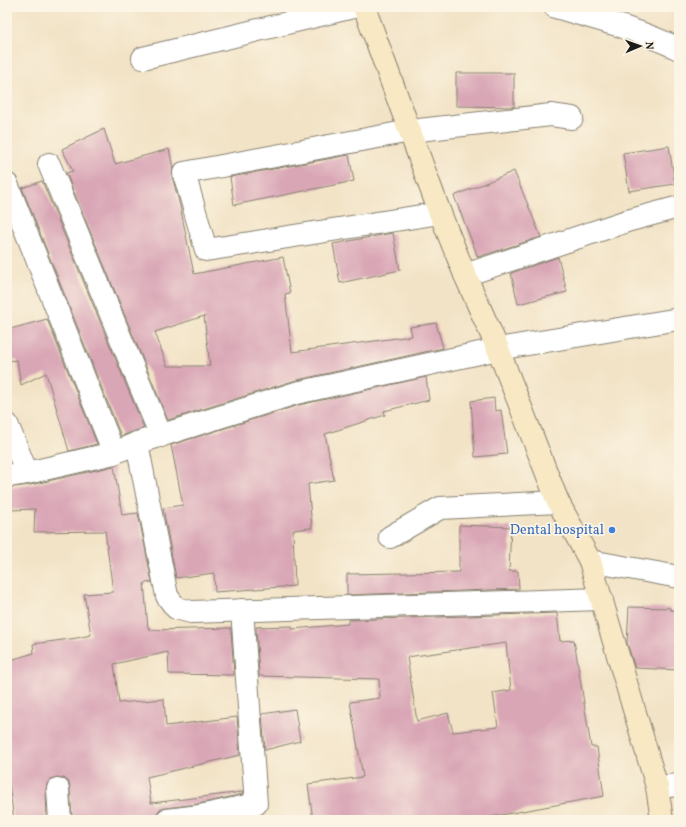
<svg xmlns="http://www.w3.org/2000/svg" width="686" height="827" font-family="Vollkorn,serif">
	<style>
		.building { fill: #d9a6b6; fill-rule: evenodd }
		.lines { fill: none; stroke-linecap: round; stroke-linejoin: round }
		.minor-casing { stroke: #878071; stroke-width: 24 }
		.tertiary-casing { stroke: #878071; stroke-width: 24 }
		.secondary-casing { stroke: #878071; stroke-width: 24 }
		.minor { stroke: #fff; stroke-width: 22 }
		.tertiary { stroke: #fff; stroke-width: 22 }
		.secondary { stroke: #f8e8c3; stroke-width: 22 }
		.shop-dot { fill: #3f7fe0; stroke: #fcf5e5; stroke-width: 1.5 }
		.labels { text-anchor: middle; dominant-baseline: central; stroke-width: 3.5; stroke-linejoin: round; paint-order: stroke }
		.shop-label { font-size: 14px; fill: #366cbe; stroke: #fcf5e5; text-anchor: end }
	</style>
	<rect width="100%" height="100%" fill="#fcf5e5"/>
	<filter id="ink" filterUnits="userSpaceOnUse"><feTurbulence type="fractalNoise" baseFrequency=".025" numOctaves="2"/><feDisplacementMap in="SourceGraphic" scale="8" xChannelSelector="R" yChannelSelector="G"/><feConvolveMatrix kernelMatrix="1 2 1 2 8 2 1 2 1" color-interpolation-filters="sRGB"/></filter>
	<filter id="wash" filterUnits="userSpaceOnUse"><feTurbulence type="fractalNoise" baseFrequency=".012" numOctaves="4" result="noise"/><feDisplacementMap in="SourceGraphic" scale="16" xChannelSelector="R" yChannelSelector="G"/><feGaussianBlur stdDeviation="0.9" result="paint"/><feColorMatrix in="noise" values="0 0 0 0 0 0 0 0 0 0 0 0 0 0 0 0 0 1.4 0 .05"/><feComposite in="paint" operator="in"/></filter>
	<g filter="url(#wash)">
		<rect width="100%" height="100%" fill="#f2e3c6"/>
		<g id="blocks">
			<g class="building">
				<path d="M 456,73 L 514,73 L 514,107 L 456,106 Z"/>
				<path d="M 104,129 L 115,164 L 169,149 L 173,168 L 172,176 L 180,206 L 194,274 L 283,257 L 290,293 L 285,294 L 292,352 L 412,336 L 410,327 L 436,323 L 443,348 L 293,381 L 168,420 L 66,173 L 73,171 L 62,149 ZM 204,316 L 210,366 L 167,366 L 155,332 Z"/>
				<path d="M 669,146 L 675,184 L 629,191 L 623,153 Z"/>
				<path d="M 349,155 L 354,181 L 234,205 L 230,177 Z"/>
				<path d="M 514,171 L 541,237 L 478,257 L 454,196 Z"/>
				<path d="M 42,181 L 144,428 L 121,436 L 22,188 Z"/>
				<path d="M 393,233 L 400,270 L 340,283 L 333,244 Z"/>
				<path d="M 558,257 L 567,292 L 518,304 L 511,273 Z"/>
				<path d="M 47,319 L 97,444 L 69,451 L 46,373 L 21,385 L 17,360 L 7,361 L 7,330 Z"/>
				<path d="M 426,377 L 429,400 L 384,411 L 385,415 L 325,434 L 334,480 L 308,484 L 312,528 L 293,530 L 295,586 L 215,592 L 214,573 L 176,578 L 163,508 L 183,505 L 171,445 L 299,405 Z"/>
				<path d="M 494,398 L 495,411 L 501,410 L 507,454 L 475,457 L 471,401 Z"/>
				<path d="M 114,466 L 122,515 L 138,513 L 152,582 L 144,583 L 148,628 L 150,628 L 150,630 L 231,628 L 234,675 L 169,674 L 168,652 L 114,664 L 119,703 L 164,699 L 166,726 L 237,717 L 240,755 L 147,777 L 151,803 L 243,792 L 243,794 L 198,804 L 165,808 L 159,810 L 156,815 L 155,820 L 72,820 L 70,788 L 69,782 L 64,778 L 57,777 L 51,779 L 47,784 L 46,790 L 47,820 L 14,820 L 7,770 L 7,661 L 34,653 L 33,644 L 77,638 L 91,635 L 84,594 L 113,592 L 105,531 L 34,532 L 35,509 L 12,510 L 12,502 L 7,502 L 7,488 L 30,485 Z"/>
				<path d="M 459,525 L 511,527 L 509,571 L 518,571 L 519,589 L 347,595 L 347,574 L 459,572 Z"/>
				<path d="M 629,607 L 670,608 L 670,610 L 679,611 L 679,670 L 635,668 L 627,643 Z"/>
				<path d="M 557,613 L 560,641 L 574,640 L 591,747 L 597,747 L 604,796 L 474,820 L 313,820 L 308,784 L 363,777 L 350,702 L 380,698 L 379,679 L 259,676 L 256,627 L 292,626 L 292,629 L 348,624 L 348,620 ZM 506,643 L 511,690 L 493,693 L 498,727 L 453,732 L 448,713 L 417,721 L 407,657 Z"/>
				<path d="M 295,709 L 300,741 L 265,750 L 262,714 Z"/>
			</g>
		</g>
	</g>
	<g filter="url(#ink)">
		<use href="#blocks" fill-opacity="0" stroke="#878071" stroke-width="1"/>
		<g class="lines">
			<g class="minor-casing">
				<g id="minor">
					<path d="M 555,7 C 597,19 640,30 679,49"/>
					<path d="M 143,58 L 353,7"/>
					<path d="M 49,164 L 161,436"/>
					<path d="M 7,184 L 114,453"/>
					<path d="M 440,213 L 206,250 L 184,173 L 410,131 L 551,115 L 572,118"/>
					<path d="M 465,275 L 627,221 L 679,207"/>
					<path d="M 7,424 L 27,473 L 114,453 L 137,443 L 296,393 L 498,349 L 679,319"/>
					<path d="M 137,443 L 167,596 L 176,608 L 191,612 L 602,599"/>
					<path d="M 7,476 L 27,473"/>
					<path d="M 390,537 L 440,508 L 558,502"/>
					<path d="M 657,787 L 679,785"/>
					<path d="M 58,789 L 60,820"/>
					<path d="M 167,820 L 200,816 L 256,804 L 242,610"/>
				</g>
			</g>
			<g class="tertiary-casing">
				<path id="tertiary" d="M 590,561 L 679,577"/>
			</g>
			<g class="secondary-casing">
				<path id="secondary" d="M 364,7 L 440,213 L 465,275 L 498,349 L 558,502 L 590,561 L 657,787 L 662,820"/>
			</g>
			<use href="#minor" class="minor"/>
			<use href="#tertiary" class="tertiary"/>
			<use href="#secondary" class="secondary"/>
		</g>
	</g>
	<circle class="shop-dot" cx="612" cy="530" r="4"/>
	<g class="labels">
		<g class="shop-label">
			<text x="604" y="530">Dental hospital</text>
		</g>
	</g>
	<rect width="686" height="827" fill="none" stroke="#fcf5e5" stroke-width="24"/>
	<g transform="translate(640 46) rotate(88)" stroke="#fcf5e5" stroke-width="3" paint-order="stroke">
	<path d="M0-3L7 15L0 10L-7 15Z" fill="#1c1c1c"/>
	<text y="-6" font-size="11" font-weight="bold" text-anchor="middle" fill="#1c1c1c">N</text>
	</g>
</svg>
